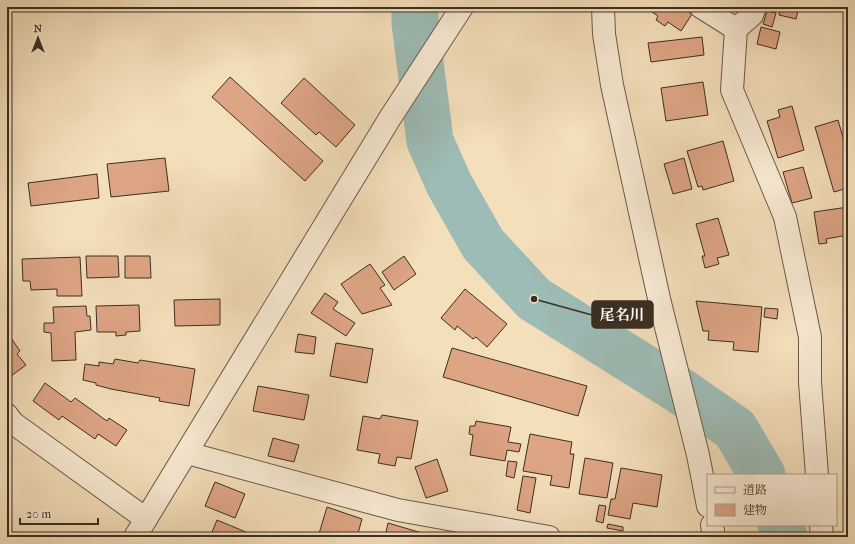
<svg xmlns="http://www.w3.org/2000/svg" width="855" height="544" font-family="'IM FELL French Canon','Noto Serif JP',serif">
	<style>
		.lines { fill: none; stroke-linecap: round; stroke-linejoin: round }
		.river { stroke: #9dbcb6; stroke-width: 47 }
		.building { fill: #dea585; stroke: #3c2e22 }
		.minor-casing { stroke: #6a5a48; stroke-width: 24 }
		.minor { stroke: #f8ead3; stroke-width: 22 }
		.leader { fill: none; stroke: #3c2e22; stroke-width: 1.5 }
		.callout-dot { fill: #3c2e22; stroke: #f8ead3; stroke-width: 1.5 }
		.callout { fill: #3c2e22; stroke: #3c2e22; stroke-width: 1.5 }
		.callout-label { font-size: 15px; text-anchor: middle; font-weight: bold; fill: #fff }
	</style>
	<rect width="100%" height="100%" fill="#f4dfbb"/>
	<filter id="stains"><feTurbulence type="fractalNoise" baseFrequency=".005" numOctaves="4"/><feColorMatrix values="0 0 0 0 .2 0 0 0 0 .09 0 0 0 0 .02 0 0 0 .5 -.17"/></filter>
	<radialGradient id="worn" r=".72"><stop offset=".6" stop-color="#630" stop-opacity="0"/><stop offset="1" stop-color="#630" stop-opacity=".3"/></radialGradient>
	<g class="lines">
		<g class="river">
			<path d="M 415,7 L 415,23 L 430,141 L 449,184 L 483,244 L 534,299 L 676,388 L 735,429 L 762,475"/>
			<path d="M 781,525 L 784,537"/>
		</g>
	</g>
	<g class="building">
		<path d="M 650,7 L 682,7 L 692,14 L 681,31 L 668,22 L 665,26 L 656,20 L 658,16 L 652,12 L 654,9 Z"/>
		<path d="M 781,7 L 799,7 L 796,19 L 779,15 Z"/>
		<path d="M 767,11 L 776,13 L 772,27 L 763,24 Z"/>
		<path d="M 761,27 L 780,32 L 776,49 L 757,44 Z"/>
		<path d="M 702,37 L 704,55 L 651,62 L 648,43 Z"/>
		<path d="M 230,77 L 323,161 L 305,181 L 212,97 Z"/>
		<path d="M 304,78 L 355,125 L 336,147 L 319,132 L 316,135 L 281,103 Z"/>
		<path d="M 703,82 L 708,115 L 666,121 L 661,88 Z"/>
		<path d="M 792,106 L 804,150 L 778,158 L 767,121 L 780,117 L 778,110 Z"/>
		<path d="M 838,120 L 848,155 L 848,188 L 834,192 L 815,127 Z"/>
		<path d="M 723,141 L 734,181 L 703,190 L 702,186 L 698,187 L 687,151 Z"/>
		<path d="M 165,158 L 169,191 L 111,197 L 107,164 Z"/>
		<path d="M 684,158 L 692,189 L 673,194 L 664,164 Z"/>
		<path d="M 803,167 L 812,198 L 792,203 L 783,172 Z"/>
		<path d="M 97,174 L 99,198 L 31,206 L 28,183 Z"/>
		<path d="M 848,207 L 848,235 L 826,239 L 827,243 L 819,244 L 814,212 Z"/>
		<path d="M 718,218 L 729,255 L 717,258 L 719,264 L 705,268 L 702,256 L 705,256 L 696,224 Z"/>
		<path d="M 86,256 L 118,256 L 119,277 L 87,278 Z"/>
		<path d="M 125,256 L 150,256 L 151,278 L 125,278 Z"/>
		<path d="M 404,256 L 416,274 L 394,290 L 382,272 Z"/>
		<path d="M 80,257 L 82,296 L 57,296 L 57,289 L 31,290 L 30,281 L 23,281 L 22,259 Z"/>
		<path d="M 370,264 L 385,285 L 380,288 L 392,305 L 362,314 L 341,284 Z"/>
		<path d="M 465,289 L 507,324 L 487,347 L 476,337 L 473,339 L 457,326 L 455,330 L 441,318 Z"/>
		<path d="M 325,293 L 338,302 L 333,309 L 355,323 L 346,336 L 311,313 Z"/>
		<path d="M 220,299 L 220,325 L 175,326 L 174,300 Z"/>
		<path d="M 696,301 L 762,307 L 758,352 L 733,350 L 734,342 L 708,340 L 709,331 L 703,331 Z"/>
		<path d="M 139,305 L 140,331 L 126,332 L 126,335 L 116,336 L 116,332 L 97,332 L 96,306 Z"/>
		<path d="M 86,306 L 87,316 L 90,316 L 91,330 L 75,332 L 76,360 L 52,361 L 51,333 L 44,332 L 44,323 L 54,323 L 53,307 Z"/>
		<path d="M 765,308 L 778,309 L 777,319 L 764,317 Z"/>
		<path d="M 298,334 L 316,337 L 314,354 L 295,352 Z"/>
		<path d="M 9,335 L 20,351 L 17,354 L 26,365 L 7,379 L 7,337 Z"/>
		<path d="M 336,343 L 373,349 L 367,383 L 330,376 Z"/>
		<path d="M 452,348 L 587,386 L 578,416 L 443,377 Z"/>
		<path d="M 115,359 L 138,363 L 140,360 L 195,369 L 189,406 L 159,401 L 160,398 L 111,389 L 96,385 L 96,383 L 83,380 L 85,364 L 99,366 L 99,362 L 113,364 Z"/>
		<path d="M 45,383 L 71,402 L 75,398 L 107,421 L 109,418 L 127,430 L 116,446 L 98,434 L 95,439 L 62,416 L 59,420 L 33,401 Z"/>
		<path d="M 258,386 L 309,395 L 304,420 L 253,411 Z"/>
		<path d="M 382,415 L 418,421 L 411,459 L 397,457 L 395,466 L 378,463 L 380,454 L 357,450 L 363,416 L 380,419 Z"/>
		<path d="M 476,421 L 511,427 L 508,442 L 521,444 L 519,452 L 507,450 L 505,461 L 470,455 L 473,435 L 469,434 L 470,426 L 475,426 Z"/>
		<path d="M 530,434 L 572,442 L 570,454 L 574,454 L 569,488 L 550,485 L 552,476 L 523,471 Z"/>
		<path d="M 273,438 L 299,445 L 294,462 L 268,456 Z"/>
		<path d="M 585,458 L 613,463 L 607,498 L 579,494 Z"/>
		<path d="M 437,459 L 448,491 L 426,498 L 415,467 Z"/>
		<path d="M 508,461 L 517,462 L 514,478 L 506,476 Z"/>
		<path d="M 621,468 L 662,475 L 657,507 L 633,503 L 630,519 L 608,515 L 611,499 L 615,499 Z"/>
		<path d="M 523,476 L 536,478 L 530,513 L 517,510 Z"/>
		<path d="M 215,482 L 245,494 L 235,518 L 205,506 Z"/>
		<path d="M 599,505 L 606,506 L 603,523 L 596,521 Z"/>
		<path d="M 327,507 L 362,519 L 357,537 L 318,537 Z"/>
		<path d="M 217,520 L 253,535 L 252,537 L 210,537 Z"/>
		<path d="M 388,523 L 422,533 L 421,537 L 385,537 Z"/>
		<path d="M 608,524 L 623,527 L 623,531 L 607,528 Z"/>
	</g>
	<g class="lines">
		<g class="minor-casing">
			<g id="minor">
				<path d="M 603,7 L 604,34 L 612,85 L 660,303 L 698,455 L 708,506"/>
				<path d="M 701,7 L 736,29"/>
				<path d="M 755,7 L 752,15 L 736,29 L 732,90 L 785,217 L 810,337 L 810,382 L 817,475"/>
				<path d="M 7,415 L 13,423 L 146,519"/>
				<path d="M 187,453 L 398,510 L 549,537"/>
				<path d="M 712,525 L 714,537"/>
				<path d="M 821,525 L 822,537"/>
				<path d="M 135,537 L 390,118 L 462,7"/>
			</g>
		</g>
		<use href="#minor" class="minor"/>
	</g>
	<path class="leader" d="M534 299L592 315"/>
	<circle class="callout-dot" cx="534" cy="299" r="4"/>
	<rect class="callout" x="592" y="301" width="61" height="27" rx="4"/>
	<g class="callout-label">
		<text x="622" y="320">尾名川</text>
	</g>
	<rect width="855" height="544" fill="none" stroke="#f4dfbb" stroke-width="24"/>
	<rect x="8" y="8" width="839" height="528" fill="none" stroke="#3c2e22" stroke-width="2"/>
	<rect x="12" y="12" width="831" height="520" fill="none" stroke="#3c2e22"/>
	<rect x="707" y="474" width="130" height="52" fill="#f8ead3" stroke="#ad9f8c"/>
	<rect x="715" y="487" width="20" height="6" fill="#f8ead3" stroke="#ad9f8c"/>
	<text x="743" y="494" font-size="12" fill="#3c2e22">道路</text>
	<rect x="715" y="504" width="20" height="12" fill="#dea585" stroke="#ad9f8c"/>
	<text x="743" y="514" font-size="12" fill="#3c2e22">建物</text>
	<g transform="translate(38 38)" stroke="#f8ead3" stroke-width="3" paint-order="stroke">
	<path d="M0-3L7 15L0 10L-7 15Z" fill="#3c2e22"/>
	<text y="-6" font-size="11" font-weight="bold" text-anchor="middle" fill="#3c2e22">N</text>
	</g>
	<path d="M20 518v6h78v-6" fill="none" stroke="#3c2e22" stroke-width="2"/>
	<text x="26" y="518" font-size="12" fill="#3c2e22" stroke="#f8ead3" stroke-width="3" paint-order="stroke">20 m</text>
	<rect width="100%" height="100%" filter="url(#stains)"/>
	<rect width="100%" height="100%" fill="url(#worn)"/>
</svg>
